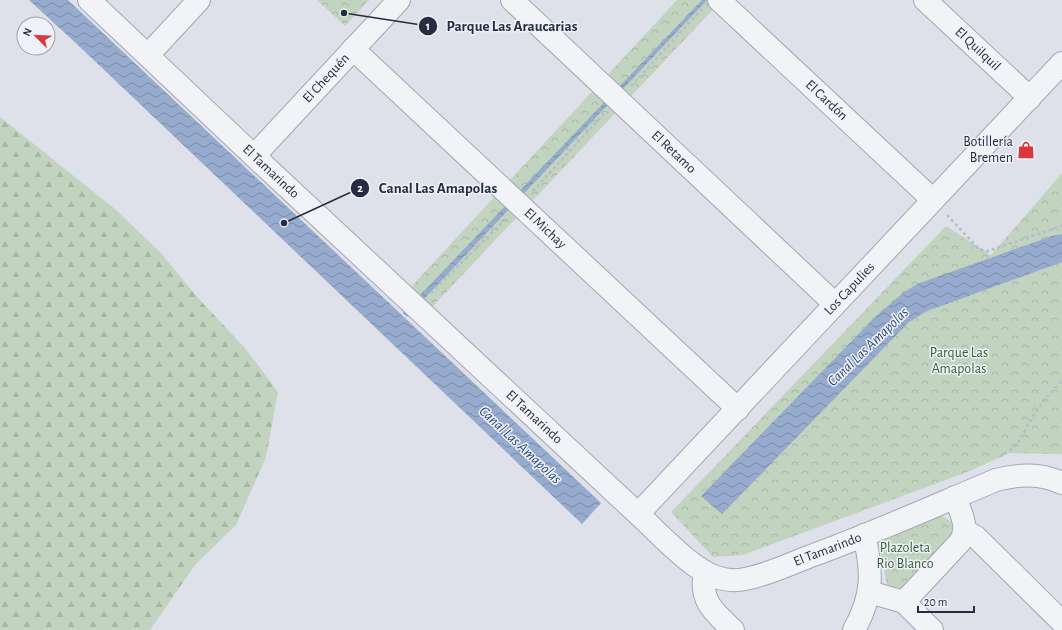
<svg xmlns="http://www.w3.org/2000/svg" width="1062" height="630" font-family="'Alegreya Sans',sans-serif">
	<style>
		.forest { fill: url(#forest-firs) }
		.park { fill: url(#park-crowns) }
		.water { fill: url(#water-waves) }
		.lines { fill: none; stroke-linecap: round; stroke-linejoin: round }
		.minor-casing { stroke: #a3a7b4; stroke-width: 24 }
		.path { stroke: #b8bcc4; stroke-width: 2.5; stroke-dasharray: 3 3; stroke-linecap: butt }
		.minor { stroke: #f1f3f7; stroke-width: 22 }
		.labels { text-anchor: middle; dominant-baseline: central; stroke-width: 3; stroke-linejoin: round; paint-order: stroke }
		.street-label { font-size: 14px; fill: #262d42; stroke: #eef1f7 }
		.poi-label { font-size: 14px; fill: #262d42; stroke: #eef1f7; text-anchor: end }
		.park-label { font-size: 14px; fill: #365f32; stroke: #eef1f7 }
		.water-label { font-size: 15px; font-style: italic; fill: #2c477a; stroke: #eef1f7 }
		.leader { fill: none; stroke: #262d42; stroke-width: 1.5 }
		.callout-dot { fill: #262d42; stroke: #eef1f7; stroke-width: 1.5 }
		.mark-label { font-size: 12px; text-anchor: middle; font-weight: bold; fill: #fff }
		.callout-label { font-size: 15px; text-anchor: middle; font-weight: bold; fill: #262d42; stroke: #eef1f7; stroke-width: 3; stroke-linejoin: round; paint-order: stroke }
	</style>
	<defs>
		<pattern id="forest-firs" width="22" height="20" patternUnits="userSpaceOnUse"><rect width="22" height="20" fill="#c2d4bf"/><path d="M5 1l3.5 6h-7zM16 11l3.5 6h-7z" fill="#a7b6a5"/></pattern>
		<pattern id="park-crowns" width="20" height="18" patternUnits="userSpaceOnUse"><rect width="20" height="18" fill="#c2d4bf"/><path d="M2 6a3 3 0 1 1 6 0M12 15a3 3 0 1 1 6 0" fill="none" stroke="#a7b6a5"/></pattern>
		<pattern id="water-waves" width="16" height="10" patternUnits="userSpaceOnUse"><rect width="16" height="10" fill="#96abcd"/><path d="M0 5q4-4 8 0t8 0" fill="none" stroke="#7a8ca8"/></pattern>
	</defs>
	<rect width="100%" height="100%" fill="#dee1e9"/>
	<path class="forest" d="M 0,117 L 115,209 L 160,252 L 198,298 L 245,348 L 278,392 L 266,457 L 236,525 L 195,565 L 150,630 L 0,630 Z"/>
	<g class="park">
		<path d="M 317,0 L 369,0 L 345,26 Z"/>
		<path d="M 677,0 L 722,0 L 418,322 L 397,302 Z"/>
		<path d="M 1062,173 L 1062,454 L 1009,453 L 970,471 L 743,555 L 713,557 L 671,512 L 946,226 L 991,255 Z"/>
		<path d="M 941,515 L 954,524 L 951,540 L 905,589 L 887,585 L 879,543 Z"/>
	</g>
	<g class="water">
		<path d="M 29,0 L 68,0 L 601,503 L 582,524 L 80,47 Z"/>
		<path d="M 702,0 L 707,0 L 407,317 L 403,313 Z"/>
		<path d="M 1062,234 L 1062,262 L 927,311 L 909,322 L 722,514 L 701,496 L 874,318 L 903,293 L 917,284 L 1052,236 Z"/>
	</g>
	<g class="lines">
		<g class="minor-casing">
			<g id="minor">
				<path id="s1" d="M 89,0 L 254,156 L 638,514 C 659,533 690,568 716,577 C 725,580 736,581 745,579 C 767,575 788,565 808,557 C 872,534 934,506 996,480 C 1019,474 1040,473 1062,483"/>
				<path id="s2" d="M 512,0 L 835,304"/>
				<path id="s3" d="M 719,0 L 933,200"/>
				<path id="s4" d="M 925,0 L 1030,98"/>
				<path id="s5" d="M 353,49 L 738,409"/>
				<path d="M 148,55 L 199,0"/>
				<path id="s6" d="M 254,156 L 399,0"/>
				<path id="s7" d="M 638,514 L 1062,63"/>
				<path d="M 965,531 L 976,537 L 1062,622"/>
				<path d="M 705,572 C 699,601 714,612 733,630"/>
				<path d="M 869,592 L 904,602"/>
				<path d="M 904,602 L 960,542 C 970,527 960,512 955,497"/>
				<path d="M 904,602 L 932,630"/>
				<path d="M 854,630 C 873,596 873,572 864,535"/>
			</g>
		</g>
		<g class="path">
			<path d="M 631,86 L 702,9"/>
			<path d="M 533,191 L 604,114"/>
			<path d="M 947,215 L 978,248 L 984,251 L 988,251 L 1062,226"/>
			<path d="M 431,293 L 506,219"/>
			<path d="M 999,457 C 1024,444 1021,433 1036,412 C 1043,401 1053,391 1062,380"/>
		</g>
		<use href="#minor" class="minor"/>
	</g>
	<defs>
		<g id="shop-bare" transform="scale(1.38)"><path d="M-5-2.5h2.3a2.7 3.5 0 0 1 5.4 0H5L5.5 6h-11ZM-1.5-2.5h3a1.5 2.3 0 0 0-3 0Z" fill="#db373e" stroke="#eef1f7" stroke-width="2.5" paint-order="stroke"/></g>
	</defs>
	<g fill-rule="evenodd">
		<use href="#shop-bare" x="1026" y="150"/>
	</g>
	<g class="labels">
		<g class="street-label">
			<text stroke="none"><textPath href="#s4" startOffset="72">El Quilquil</textPath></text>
			<text stroke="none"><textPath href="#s6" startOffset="106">El Chequén</textPath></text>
			<text stroke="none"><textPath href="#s3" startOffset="147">El Cardón</textPath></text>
			<text stroke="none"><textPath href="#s2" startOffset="222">El Retamo</textPath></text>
			<text stroke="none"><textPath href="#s1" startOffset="250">El Tamarindo</textPath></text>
			<text stroke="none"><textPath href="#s5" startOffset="263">El Michay</textPath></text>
			<text stroke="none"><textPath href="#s7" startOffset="309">Los Capulies</textPath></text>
			<text stroke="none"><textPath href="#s1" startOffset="610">El Tamarindo</textPath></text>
			<text stroke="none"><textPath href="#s1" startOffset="970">El Tamarindo</textPath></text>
		</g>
		<g class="poi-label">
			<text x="1013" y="142">Botillería<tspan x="1013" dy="16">Bremen</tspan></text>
		</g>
		<g class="park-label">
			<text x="959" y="353">Parque Las<tspan x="959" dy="16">Amapolas</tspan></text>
			<text x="905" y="548">Plazoleta<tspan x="905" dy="16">Rio Blanco</tspan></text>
		</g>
		<g class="water-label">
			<text transform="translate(868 347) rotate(-44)">Canal Las Amapolas</text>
			<text transform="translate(520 445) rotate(43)">Canal Las Amapolas</text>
		</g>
	</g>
	<path class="leader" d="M344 13L428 26M284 223L360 188"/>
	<g class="callout-dot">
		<circle cx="344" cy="13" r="4"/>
		<circle cx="284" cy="223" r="4"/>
		<circle cx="428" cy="26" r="10"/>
		<circle cx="360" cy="188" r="10"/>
	</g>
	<g class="mark-label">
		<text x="428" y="30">1</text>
		<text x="360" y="192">2</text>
	</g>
	<g class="callout-label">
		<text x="512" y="31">Parque Las Araucarias</text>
		<text x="438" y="193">Canal Las Amapolas</text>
	</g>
	<g transform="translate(36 36) rotate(294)"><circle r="19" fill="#eef1f7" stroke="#9ea3af"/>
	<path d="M0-3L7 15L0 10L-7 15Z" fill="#db373e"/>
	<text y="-6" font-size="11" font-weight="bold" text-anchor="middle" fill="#262d42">N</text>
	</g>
	<path d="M918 606v6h56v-6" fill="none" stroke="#262d42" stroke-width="2"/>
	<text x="924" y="606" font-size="12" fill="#262d42" stroke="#eef1f7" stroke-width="3" paint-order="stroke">20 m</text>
</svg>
